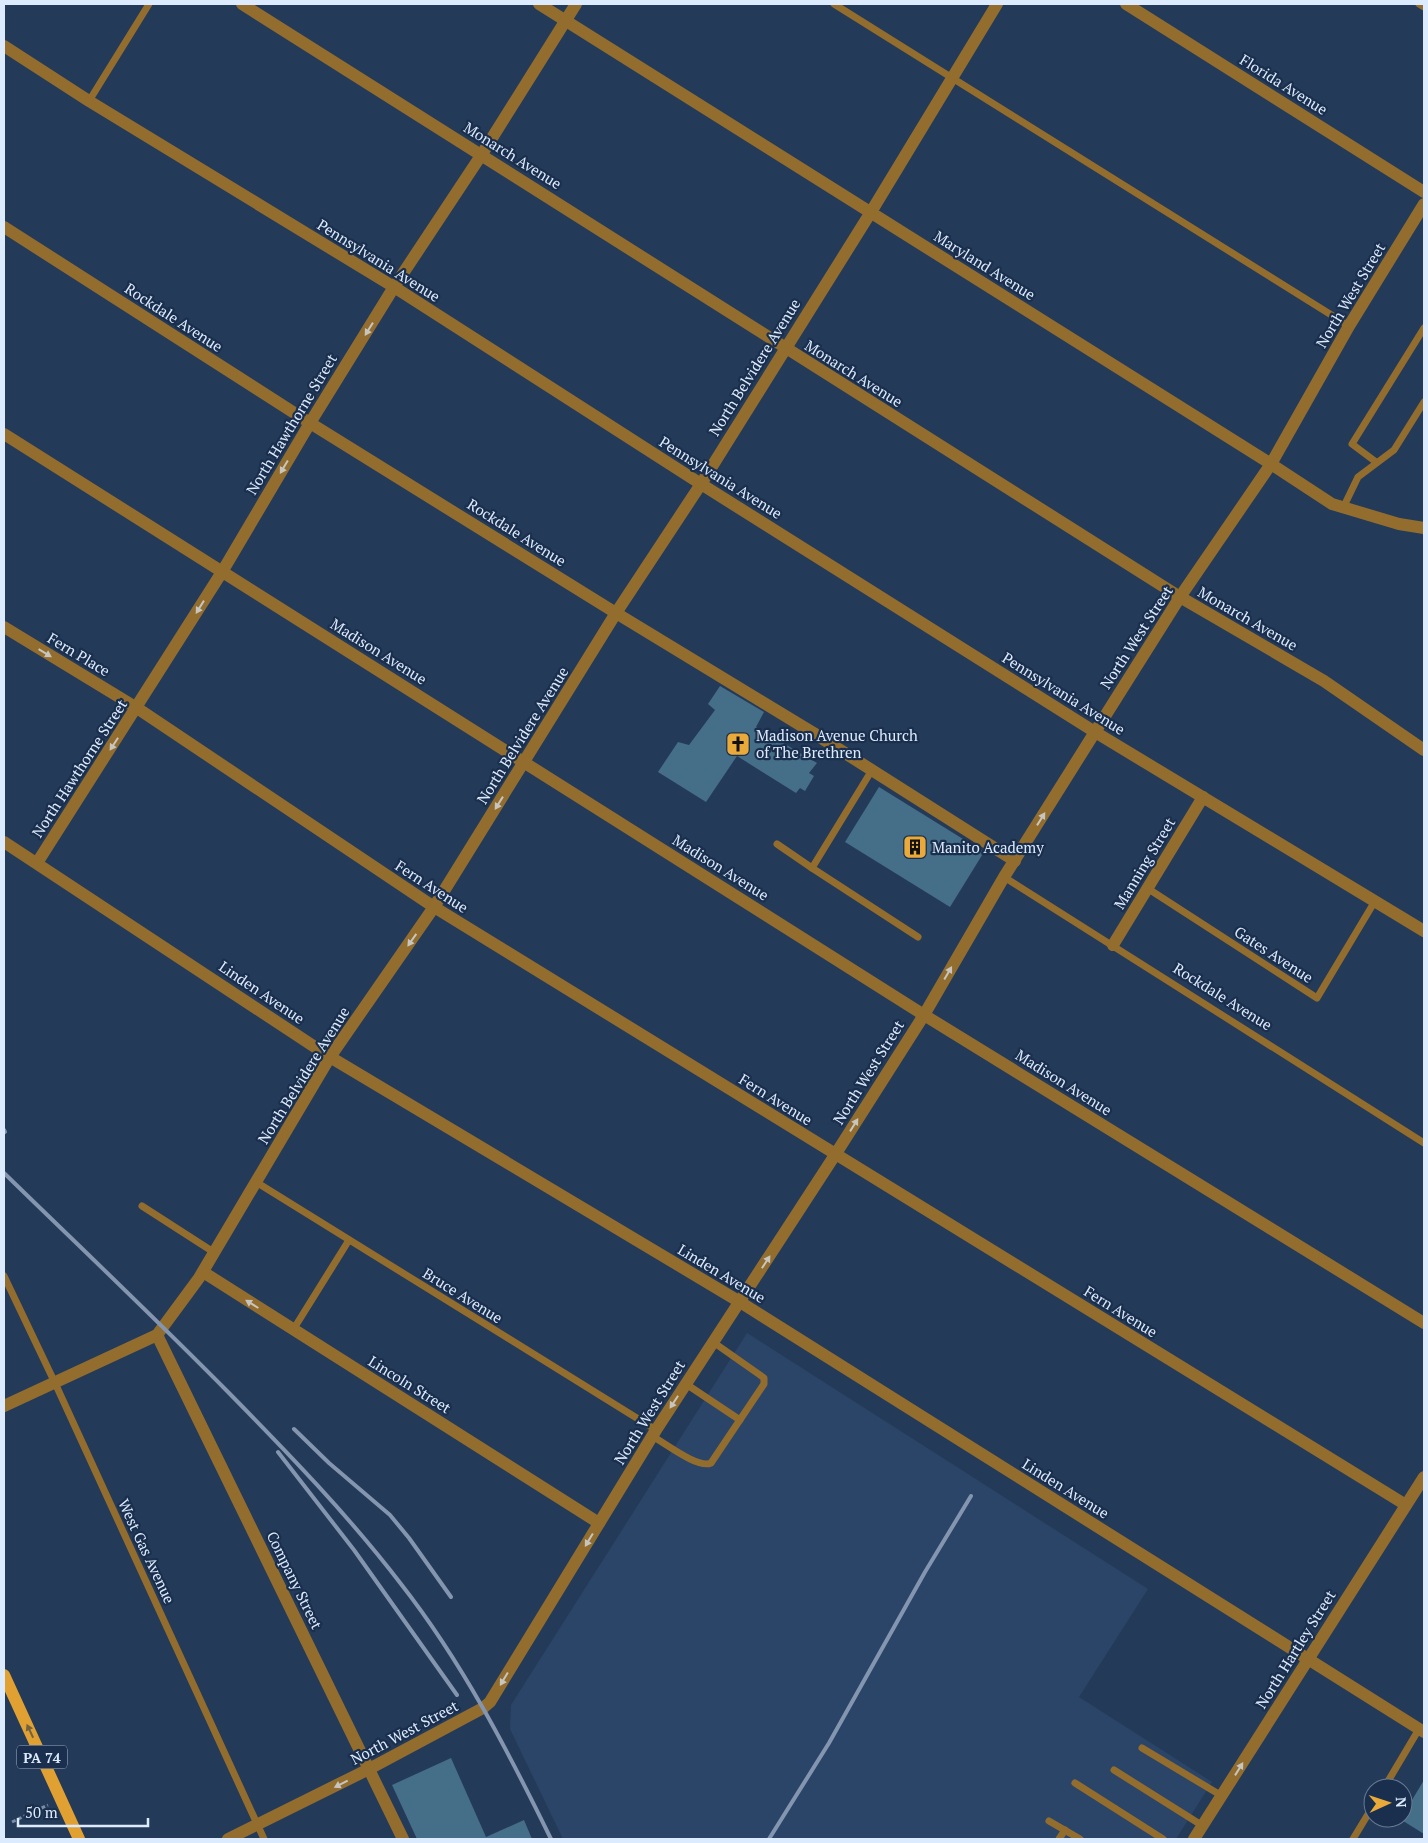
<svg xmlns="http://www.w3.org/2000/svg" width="1428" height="1843" font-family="'PT Serif',serif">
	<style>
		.built { fill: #2b4569 }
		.building { fill: #456e88 }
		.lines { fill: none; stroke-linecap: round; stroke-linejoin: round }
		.path { stroke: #7b8da7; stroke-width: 3; stroke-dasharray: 4 2.5; stroke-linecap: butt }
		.service { stroke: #936d2e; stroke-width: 7 }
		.minor { stroke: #936d2e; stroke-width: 12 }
		.tertiary { stroke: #936d2e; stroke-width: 12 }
		.primary { stroke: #e0a132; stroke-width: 12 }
		.rail { stroke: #8395af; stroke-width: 4 }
		.oneway { fill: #c7c5c0 }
		.oneway2 { fill: #736241 }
		.labels { text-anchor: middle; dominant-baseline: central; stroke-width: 4.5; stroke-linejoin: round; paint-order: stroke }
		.shield { fill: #1a2f4d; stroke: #a2b3ca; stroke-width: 1 }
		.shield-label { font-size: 14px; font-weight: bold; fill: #ddebff }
		.street-label { font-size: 15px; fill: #ddebff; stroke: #1a2f4d }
		.poi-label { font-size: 15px; fill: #ddebff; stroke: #1a2f4d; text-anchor: start }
	</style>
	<rect width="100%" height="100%" fill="#243a59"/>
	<path class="built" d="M 747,1333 L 1148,1589 L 1079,1697 L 1212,1782 L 1176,1839 L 563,1839 L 510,1729 L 511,1705 Z"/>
	<g class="building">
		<path d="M 720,686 L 764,712 L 756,727 L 817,763 L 809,773 L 814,776 L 805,791 L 800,788 L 796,793 L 737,756 L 706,802 L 658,772 L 678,742 L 689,745 L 715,710 L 708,704 Z"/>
		<path d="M 879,787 L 984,852 L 950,907 L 845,842 Z"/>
		<path d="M 451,1758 L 486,1837 L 524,1820 L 532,1839 L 417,1839 L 392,1785 Z"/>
		<path d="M 1424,1780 L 1424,1834 L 1400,1819 L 1403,1818 L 1403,1815 Z"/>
	</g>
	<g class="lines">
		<path class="path" d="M 12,1822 L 48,1805"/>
		<g class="service">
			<path d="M 834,4 L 1349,326"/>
			<path d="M 1419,4 L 1424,7"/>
			<path d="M 89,101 L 149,4"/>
			<path d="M 1376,462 L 1352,444 L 1424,328"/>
			<path d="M 1343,508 L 1358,477 L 1394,450 L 1424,402"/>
			<path d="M 872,770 L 812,868 L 918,937"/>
			<path d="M 777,844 L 812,868"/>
			<path d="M 1004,877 L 1424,1143"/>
			<path d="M 1147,888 L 1317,998 L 1375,901"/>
			<path d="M 256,1182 L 656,1430"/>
			<path d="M 142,1206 L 215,1253"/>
			<path d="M 4,1276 L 55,1383 L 264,1839"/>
			<path d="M 293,1330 L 349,1240"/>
			<path d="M 686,1384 L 740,1420"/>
			<path d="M 652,1436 C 665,1443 698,1469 711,1463 L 764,1384 L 764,1378 L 760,1375 L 713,1342"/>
			<path d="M 1142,1748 L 1222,1796"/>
			<path d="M 1114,1770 L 1203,1826"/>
			<path d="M 1075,1783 L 1163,1839"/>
			<path d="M 1384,1788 L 1419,1729"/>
			<path d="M 1049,1821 L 1080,1839"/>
			<path d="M 1059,1839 L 1065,1830"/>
			<path d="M 1353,1839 L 1373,1806"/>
		</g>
		<g class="minor">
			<path d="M 242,4 L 1180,597 L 1324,681 L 1424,750"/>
			<path d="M 539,4 L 1271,464 L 1332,504 L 1399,524 L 1424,528"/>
			<path d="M 1126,4 L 1424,192"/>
			<path d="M 4,227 L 310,423 L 616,613 L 815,734 L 1015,861"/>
			<path d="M 4,434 L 924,1015 L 1424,1323"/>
			<path d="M 4,627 L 137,708 L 434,907 L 1406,1505"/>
			<path d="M 4,842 L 330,1057 L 740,1302 L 1424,1732"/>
			<path d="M 37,863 L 222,572 L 310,423 L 394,287 L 482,154 L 576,4"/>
			<path d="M 1113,945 L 1203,797"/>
			<path d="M 203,1272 L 599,1523"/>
			<path d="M 157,1335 L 403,1839"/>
			<path d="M 4,1406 L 157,1335 L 199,1278 L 330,1057 L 434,907 L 616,613 L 701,484 L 871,212 L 997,4"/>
			<path d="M 228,1839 L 369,1769 L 483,1708 L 490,1702 L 656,1430 L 835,1155 L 924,1015 L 1004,877 L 1095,732 L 1180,597 L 1271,464 L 1349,326 L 1424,204"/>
			<path d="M 1194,1839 L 1424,1477"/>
		</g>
		<path class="tertiary" d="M 4,46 L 89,101 L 394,287 L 701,484 L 1095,732 L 1424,931"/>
		<path class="primary" d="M 4,1675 L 79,1839"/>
		<g class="rail">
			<path d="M 4,1130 L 5,1132"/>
			<path d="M 4,1173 C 79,1246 155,1318 229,1393 C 289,1454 349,1516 401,1584 C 462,1662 508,1751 551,1839"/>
			<path d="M 294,1429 L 329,1463 L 390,1515 L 409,1538 L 451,1597"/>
			<path d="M 278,1452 L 354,1550 L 457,1695"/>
			<path d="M 769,1839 L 829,1743 L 925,1572 L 971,1496"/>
		</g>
	</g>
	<defs><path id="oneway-solid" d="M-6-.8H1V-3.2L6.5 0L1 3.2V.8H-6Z" transform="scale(1.25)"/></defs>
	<g class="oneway">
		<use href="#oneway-solid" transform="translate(369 329) rotate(122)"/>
		<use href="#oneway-solid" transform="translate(284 467) rotate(121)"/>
		<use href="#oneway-solid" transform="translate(200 607) rotate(122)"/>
		<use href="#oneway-solid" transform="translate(45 653) rotate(31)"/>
		<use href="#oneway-solid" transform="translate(114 744) rotate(123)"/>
		<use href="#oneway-solid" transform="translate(499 803) rotate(122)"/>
		<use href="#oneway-solid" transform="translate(1041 819) rotate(-58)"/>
		<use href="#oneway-solid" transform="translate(412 940) rotate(125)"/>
		<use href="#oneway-solid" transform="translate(948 973) rotate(-60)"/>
		<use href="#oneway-solid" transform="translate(854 1125) rotate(-58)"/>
		<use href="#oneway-solid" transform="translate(766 1262) rotate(-57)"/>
		<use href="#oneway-solid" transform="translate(252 1304) rotate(-148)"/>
		<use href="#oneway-solid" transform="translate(674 1402) rotate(123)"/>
		<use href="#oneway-solid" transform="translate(589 1540) rotate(121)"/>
		<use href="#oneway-solid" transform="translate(504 1679) rotate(121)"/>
		<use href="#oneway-solid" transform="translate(1239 1769) rotate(-58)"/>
		<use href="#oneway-solid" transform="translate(341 1784) rotate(153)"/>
	</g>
	<use class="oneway2" href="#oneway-solid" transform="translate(30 1731) rotate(-115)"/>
	<defs>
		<g id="church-square" transform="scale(1.25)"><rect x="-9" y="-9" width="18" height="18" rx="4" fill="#eaaa39" stroke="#1a2f4d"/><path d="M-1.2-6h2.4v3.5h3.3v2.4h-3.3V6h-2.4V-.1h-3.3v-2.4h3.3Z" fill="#111"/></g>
		<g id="building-square" transform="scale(1.25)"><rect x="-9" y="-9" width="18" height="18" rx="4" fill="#eaaa39" stroke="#1a2f4d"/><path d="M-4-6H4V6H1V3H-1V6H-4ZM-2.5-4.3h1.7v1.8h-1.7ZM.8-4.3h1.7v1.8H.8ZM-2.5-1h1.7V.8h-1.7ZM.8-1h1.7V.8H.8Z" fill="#111"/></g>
	</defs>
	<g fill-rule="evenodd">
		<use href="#church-square" x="738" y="744"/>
		<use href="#building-square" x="915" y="847"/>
	</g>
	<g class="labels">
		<rect class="shield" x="17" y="1745.5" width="50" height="23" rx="4"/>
		<g class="shield-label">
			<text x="42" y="1757">PA 74</text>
		</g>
		<g class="street-label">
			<text transform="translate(1284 84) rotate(32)">Florida Avenue</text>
			<text transform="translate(513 155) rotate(32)">Monarch Avenue</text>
			<text transform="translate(379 260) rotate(32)">Pennsylvania Avenue</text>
			<text transform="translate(985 265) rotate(32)">Maryland Avenue</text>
			<text transform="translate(1350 295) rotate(-59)">North West Street</text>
			<text transform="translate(174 317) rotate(33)">Rockdale Avenue</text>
			<text transform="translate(754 367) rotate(-58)">North Belvidere Avenue</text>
			<text transform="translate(854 373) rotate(32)">Monarch Avenue</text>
			<text transform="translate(291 424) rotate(-59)">North Hawthorne Street</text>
			<text transform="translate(721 477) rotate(32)">Pennsylvania Avenue</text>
			<text transform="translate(517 532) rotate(32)">Rockdale Avenue</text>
			<text transform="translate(1248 618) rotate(30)">Monarch Avenue</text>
			<text transform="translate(1136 637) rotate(-57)">North West Street</text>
			<text transform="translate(379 651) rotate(32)">Madison Avenue</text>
			<text transform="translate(79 654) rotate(31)">Fern Place</text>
			<text transform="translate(1064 693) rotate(32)">Pennsylvania Avenue</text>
			<text transform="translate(522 735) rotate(-58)">North Belvidere Avenue</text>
			<text transform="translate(79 768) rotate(-57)">North Hawthorne Street</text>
			<text transform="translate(1144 863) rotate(-59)">Manning Street</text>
			<text transform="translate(721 867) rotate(32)">Madison Avenue</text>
			<text transform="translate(432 886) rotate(33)">Fern Avenue</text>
			<text transform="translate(1274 954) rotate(33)">Gates Avenue</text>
			<text transform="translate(262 992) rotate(34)">Linden Avenue</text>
			<text transform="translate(1223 996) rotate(32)">Rockdale Avenue</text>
			<text transform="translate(868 1072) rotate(-58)">North West Street</text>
			<text transform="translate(303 1075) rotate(-58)">North Belvidere Avenue</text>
			<text transform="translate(1064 1082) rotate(32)">Madison Avenue</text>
			<text transform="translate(776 1099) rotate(32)">Fern Avenue</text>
			<text transform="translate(722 1273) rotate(31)">Linden Avenue</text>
			<text transform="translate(463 1295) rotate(32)">Bruce Avenue</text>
			<text transform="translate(1121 1311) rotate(32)">Fern Avenue</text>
			<text transform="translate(410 1384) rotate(32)">Lincoln Street</text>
			<text transform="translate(649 1412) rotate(-58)">North West Street</text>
			<text transform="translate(1066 1488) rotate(32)">Linden Avenue</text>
			<text transform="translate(147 1551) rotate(65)">West Gas Avenue</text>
			<text transform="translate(295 1580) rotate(64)">Company Street</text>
			<text transform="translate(1295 1649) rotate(-58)">North Hartley Street</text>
			<text transform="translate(404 1732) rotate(-28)">North West Street</text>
		</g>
		<g class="poi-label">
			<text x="756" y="735">Madison Avenue Church<tspan x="756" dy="17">of The Brethren</tspan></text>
			<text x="932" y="847">Manito Academy</text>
		</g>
	</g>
	<rect width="1428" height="1843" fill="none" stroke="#ddebff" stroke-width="10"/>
	<g transform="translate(1388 1803) rotate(87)"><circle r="24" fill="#1a2f4d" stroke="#687a94"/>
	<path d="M0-4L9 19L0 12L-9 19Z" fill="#eaaa39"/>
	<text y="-8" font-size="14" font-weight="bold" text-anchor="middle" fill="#ddebff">N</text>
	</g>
	<path d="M18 1818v8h130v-8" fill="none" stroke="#ddebff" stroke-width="2.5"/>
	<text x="25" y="1818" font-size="15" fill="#ddebff" stroke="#1a2f4d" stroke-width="4" paint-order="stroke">50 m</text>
</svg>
